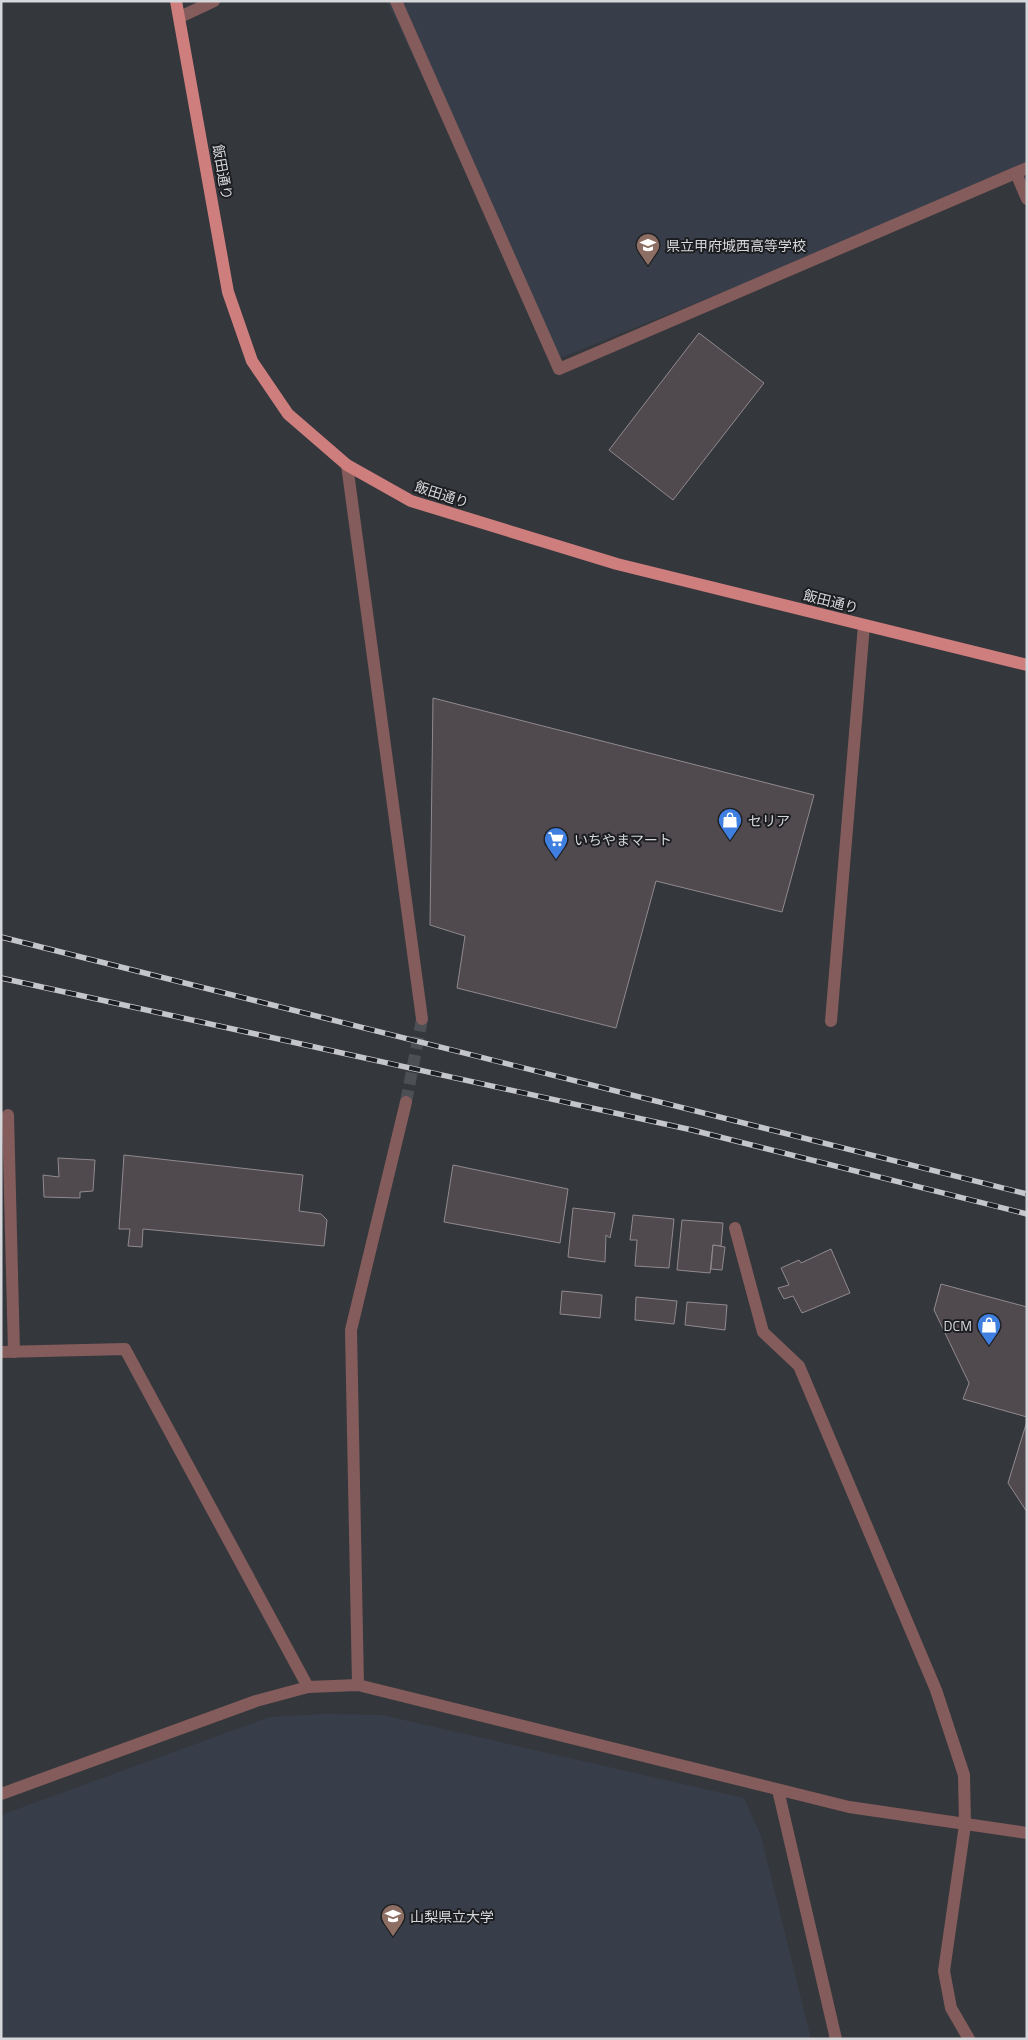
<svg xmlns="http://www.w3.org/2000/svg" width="1028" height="2040" font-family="'Titillium Web','Noto Sans JP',sans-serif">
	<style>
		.built { fill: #383e49 }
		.building { fill: #504a4f; stroke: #908a8f }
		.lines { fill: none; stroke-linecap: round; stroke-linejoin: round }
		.minor-tunnel { stroke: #4c4f54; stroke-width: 12; stroke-dasharray: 12 6; stroke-linecap: butt }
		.minor { stroke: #845c5b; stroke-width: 12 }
		.major { stroke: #cf7e7e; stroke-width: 12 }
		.rail-casing { stroke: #c4c6ca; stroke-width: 5.5 }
		.rail { stroke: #1d1e21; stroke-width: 4; stroke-dasharray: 11; stroke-linecap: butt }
		.labels { text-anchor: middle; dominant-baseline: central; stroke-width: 4; stroke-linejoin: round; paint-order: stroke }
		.street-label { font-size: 14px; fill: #d5d7db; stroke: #1d1e21 }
		.poi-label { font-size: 14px; fill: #d5d7db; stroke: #1d1e21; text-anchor: start }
	</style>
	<rect width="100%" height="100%" fill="#34373c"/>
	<g class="built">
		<path d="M 387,1 L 1027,1 L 1027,169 L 555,360 Z"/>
		<path d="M 325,1714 L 382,1715 L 744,1798 L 761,1836 L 811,2039 L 1,2039 L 1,1815 L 270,1717 Z"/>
	</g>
	<g class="building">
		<path d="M 699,333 L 764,383 L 673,500 L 609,450 Z"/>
		<path d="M 433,698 L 814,795 L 782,912 L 656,881 L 616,1028 L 457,988 L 465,936 L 430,925 Z"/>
		<path d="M 124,1155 L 303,1175 L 299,1211 L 321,1214 L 327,1220 L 324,1246 L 143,1229 L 142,1247 L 128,1246 L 130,1229 L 119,1229 Z"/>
		<path d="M 58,1158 L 95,1160 L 93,1191 L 80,1192 L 80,1198 L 44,1197 L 43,1175 L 59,1177 Z"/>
		<path d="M 453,1165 L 568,1189 L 560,1243 L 444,1222 Z"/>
		<path d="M 573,1208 L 615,1213 L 610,1238 L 606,1235 L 605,1262 L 568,1257 Z"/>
		<path d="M 633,1215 L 674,1219 L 669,1268 L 635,1266 L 637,1240 L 630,1240 Z"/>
		<path d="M 682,1220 L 723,1223 L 721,1246 L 713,1245 L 710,1273 L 677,1270 Z"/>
		<path d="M 713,1245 L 725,1247 L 722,1270 L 711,1269 Z"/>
		<path d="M 831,1249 L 850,1293 L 802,1313 L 793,1296 L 784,1299 L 778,1288 L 789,1285 L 781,1268 L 799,1260 L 801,1263 Z"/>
		<path d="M 941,1284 L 1027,1307 L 1027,1417 L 963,1399 L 969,1383 L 934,1310 Z"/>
		<path d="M 562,1291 L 602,1295 L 600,1318 L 560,1314 Z"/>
		<path d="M 636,1297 L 677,1301 L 674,1324 L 635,1320 Z"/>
		<path d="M 687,1302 L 727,1305 L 725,1330 L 685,1325 Z"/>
		<path d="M 1027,1421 L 1027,1512 L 1008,1483 Z"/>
	</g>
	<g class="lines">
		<path class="minor-tunnel" d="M 406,1102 L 422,1019"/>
		<g class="minor">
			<path d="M 396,1 L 559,369 L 1027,168"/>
			<path d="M 180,17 L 214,1"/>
			<path d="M 1016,173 L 1027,199"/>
			<path d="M 347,465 L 422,1019"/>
			<path d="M 831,1021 L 864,625"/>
			<path d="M 8,1115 L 14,1352"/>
			<path d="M 735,1228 L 763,1332 L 799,1366 L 936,1690 L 964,1775 L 965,1825 L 944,1971 L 951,2008 L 969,2039"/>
			<path d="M 1,1352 L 125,1349 L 308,1687"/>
			<path d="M 358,1685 L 351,1330 L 406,1102"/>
			<path d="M 778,1790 L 836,2039"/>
			<path d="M 1,1794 L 256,1701 L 308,1687 L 358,1685 L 849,1807 L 1027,1833"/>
		</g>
		<path class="major" d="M 176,1 L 228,292 L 252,361 L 288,414 L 347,465 L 411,501 L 617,564 L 1027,665"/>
		<g class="rail-casing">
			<g id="rail">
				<path d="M 1,937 L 1027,1194"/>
				<path d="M 1,978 L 692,1130 L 1027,1214"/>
			</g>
		</g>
		<use href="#rail" class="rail"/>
	</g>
	<defs>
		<g id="school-pin" transform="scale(1.25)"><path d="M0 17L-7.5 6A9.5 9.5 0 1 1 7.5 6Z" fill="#8d6e63" stroke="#1d1e21"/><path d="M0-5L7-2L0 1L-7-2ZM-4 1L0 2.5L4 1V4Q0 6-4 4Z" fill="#fff"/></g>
		<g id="shop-pin" transform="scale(1.25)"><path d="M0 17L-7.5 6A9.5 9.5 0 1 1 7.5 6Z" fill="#3f7fe0" stroke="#1d1e21"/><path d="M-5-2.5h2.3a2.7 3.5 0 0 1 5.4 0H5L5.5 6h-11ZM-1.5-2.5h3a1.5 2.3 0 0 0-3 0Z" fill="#fff"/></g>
		<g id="supermarket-pin" transform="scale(1.25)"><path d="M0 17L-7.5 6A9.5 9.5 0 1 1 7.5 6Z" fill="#3f7fe0" stroke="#1d1e21"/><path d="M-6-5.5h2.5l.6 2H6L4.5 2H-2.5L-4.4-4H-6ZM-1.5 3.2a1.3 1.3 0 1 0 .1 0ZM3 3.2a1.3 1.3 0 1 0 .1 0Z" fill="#fff"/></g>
		<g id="university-pin" transform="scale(1.25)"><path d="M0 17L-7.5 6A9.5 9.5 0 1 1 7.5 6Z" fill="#8d6e63" stroke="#1d1e21"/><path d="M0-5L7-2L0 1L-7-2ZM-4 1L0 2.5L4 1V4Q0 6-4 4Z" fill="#fff"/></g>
	</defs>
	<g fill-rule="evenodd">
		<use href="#school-pin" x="648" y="245"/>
		<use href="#shop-pin" x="730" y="820"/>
		<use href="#supermarket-pin" x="556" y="839"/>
		<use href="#shop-pin" x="989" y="1325"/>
		<use href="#university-pin" x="393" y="1916"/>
	</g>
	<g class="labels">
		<g class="street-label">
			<text transform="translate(223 172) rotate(80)">飯田通り</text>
			<text transform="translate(442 494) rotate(18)">飯田通り</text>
			<text transform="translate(831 601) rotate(14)">飯田通り</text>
		</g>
		<g class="poi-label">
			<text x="666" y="245">県立甲府城西高等学校</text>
			<text x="748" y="820">セリア</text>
			<text x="574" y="839">いちやまマート</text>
			<text x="972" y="1325" text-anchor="end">DCM</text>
			<text x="410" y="1916">山梨県立大学</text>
		</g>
	</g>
	<rect width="1028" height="2040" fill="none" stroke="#d5d7db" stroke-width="5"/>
</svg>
